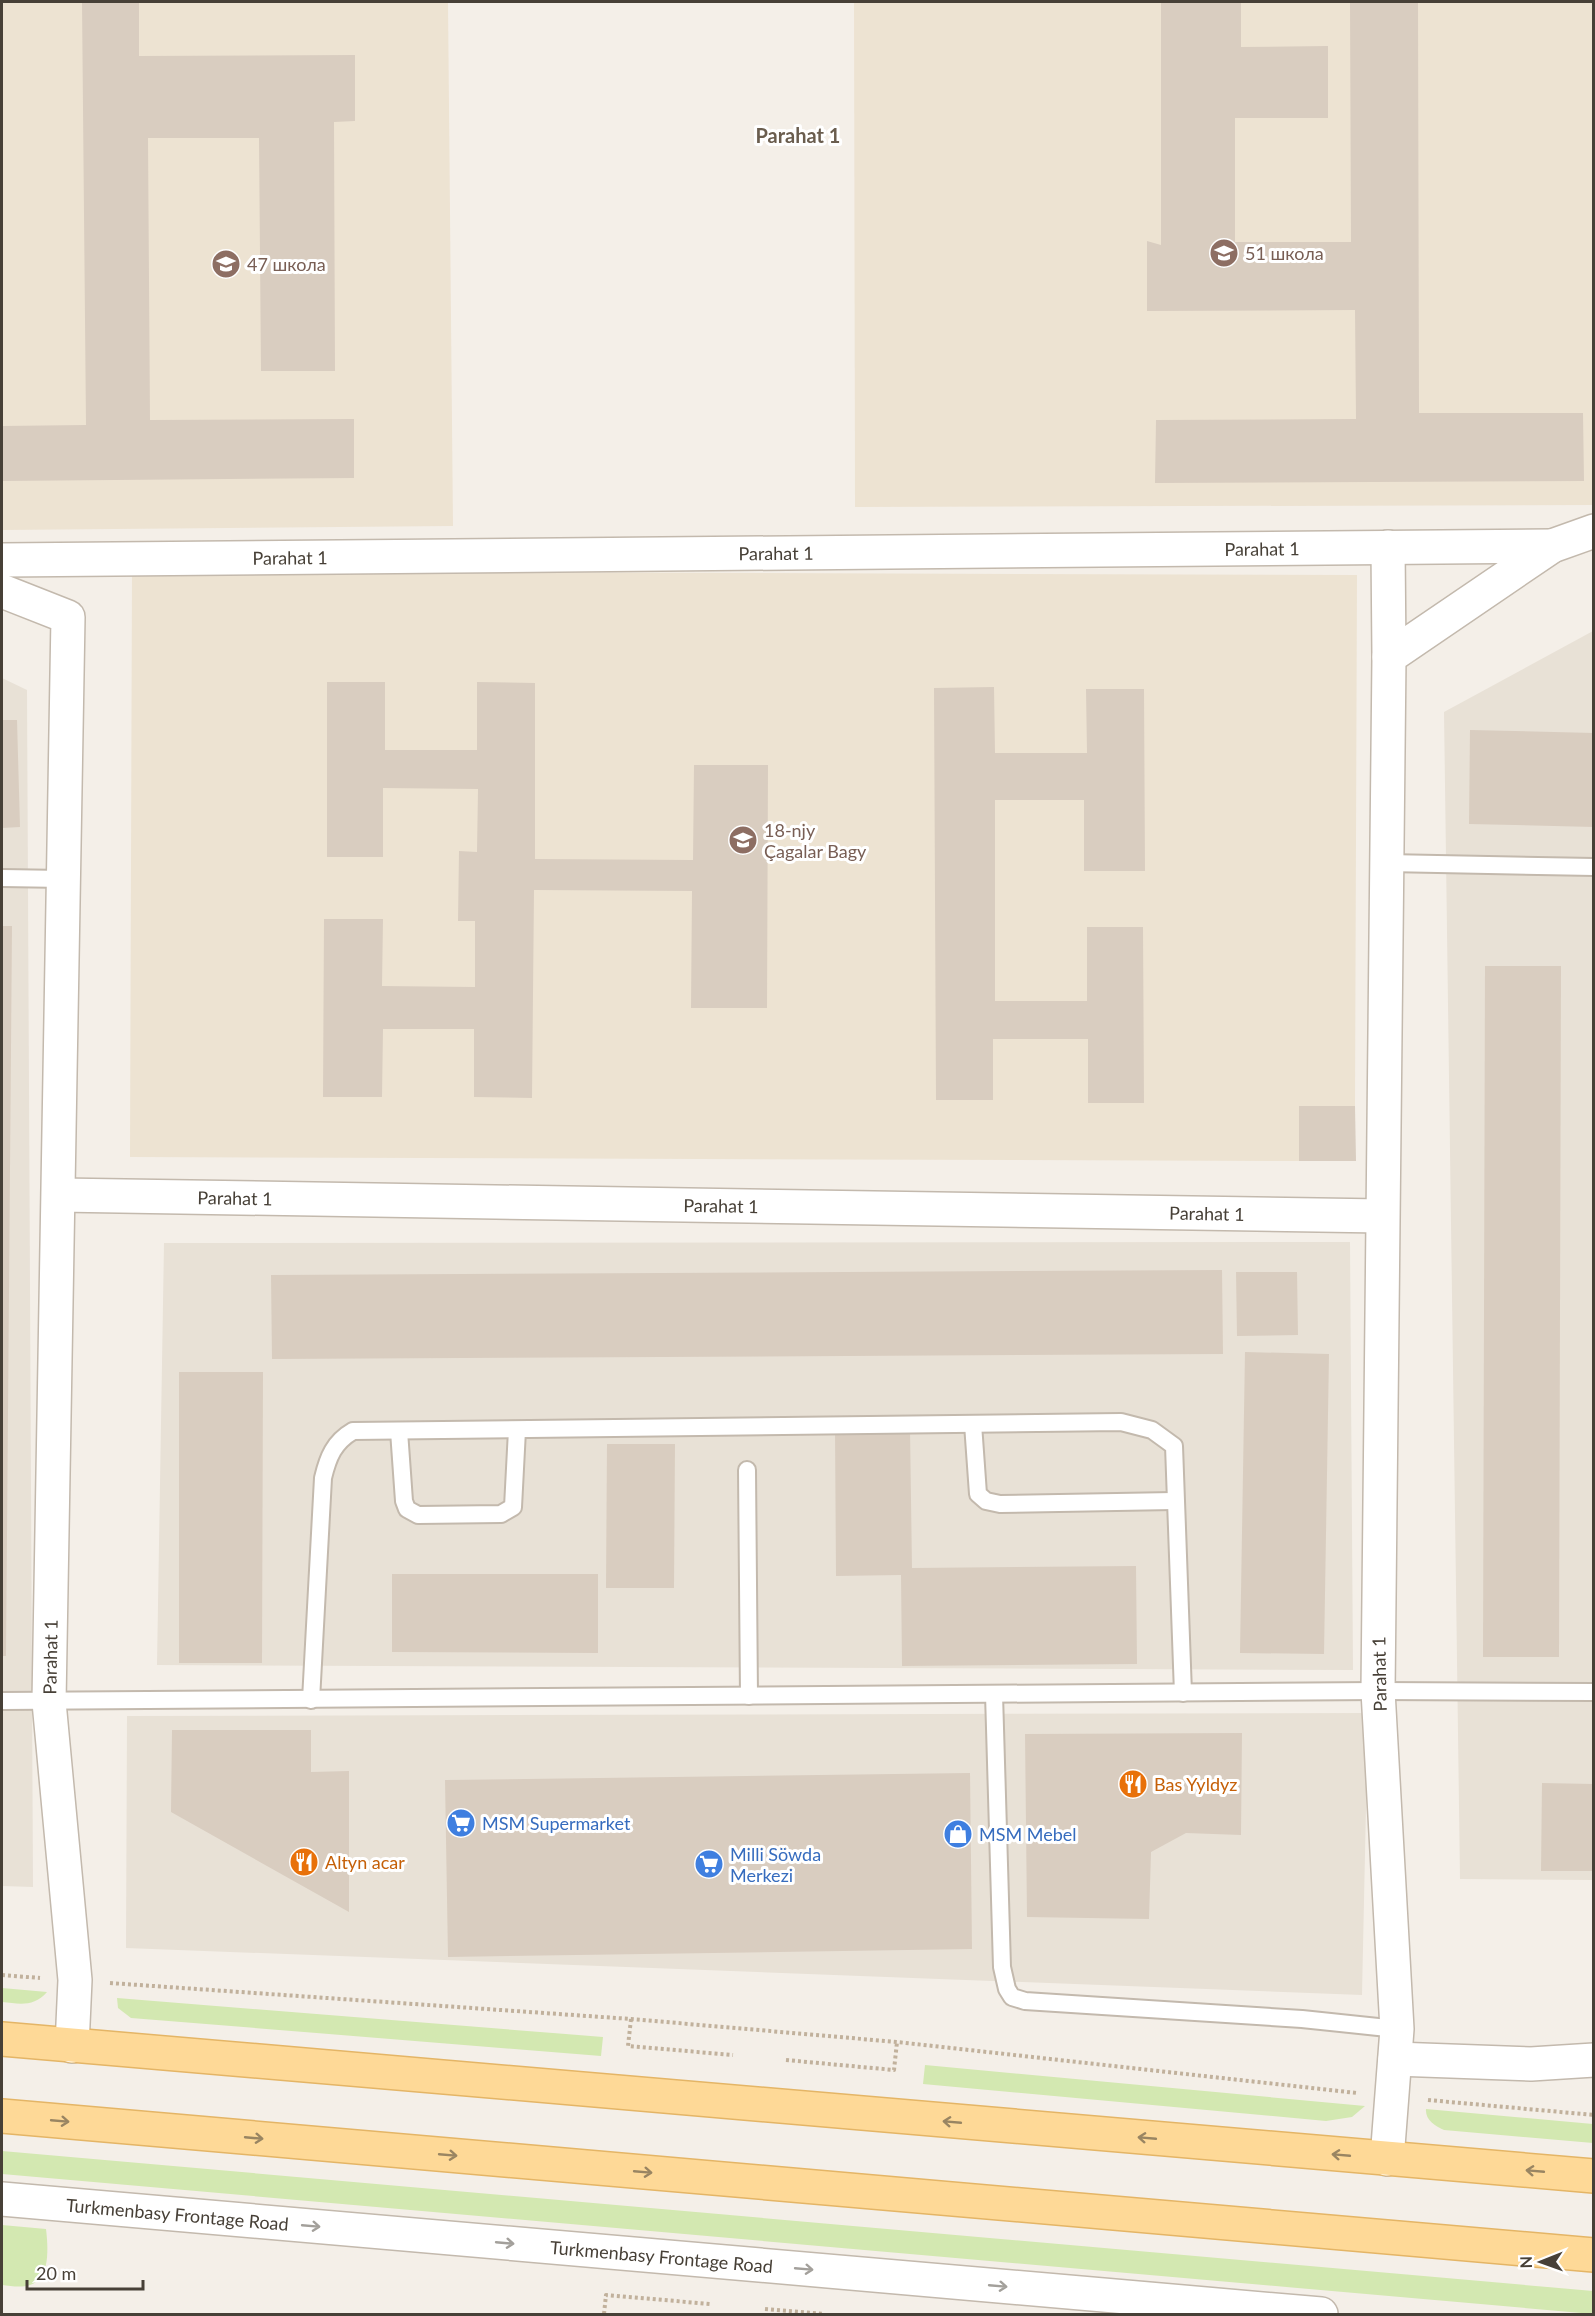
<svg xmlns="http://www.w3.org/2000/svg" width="1595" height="2316" font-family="Lato,sans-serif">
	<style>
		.residential { fill: #e8e1d6 }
		.education { fill: #ede3d2 }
		.green { fill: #d3e8b1 }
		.building { fill: #d9cdc0 }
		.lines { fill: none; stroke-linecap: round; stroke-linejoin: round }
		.service-casing { stroke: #c3b9ad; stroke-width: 20 }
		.minor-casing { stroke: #c3b9ad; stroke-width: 36 }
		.primary-casing { stroke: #e4b566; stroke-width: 36 }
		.path { stroke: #c1b19c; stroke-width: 4; stroke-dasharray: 3 3; stroke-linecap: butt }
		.service { stroke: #fff; stroke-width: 16 }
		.minor { stroke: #fff; stroke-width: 33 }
		.primary { stroke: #fed997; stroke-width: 33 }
		.oneway { stroke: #998562 }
		.oneway2 { stroke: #a3a09b }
		.labels { text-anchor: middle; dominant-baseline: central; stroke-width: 6; stroke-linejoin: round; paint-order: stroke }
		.education-label { font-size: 18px; fill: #785e54; stroke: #fff; text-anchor: start }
		.street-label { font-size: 18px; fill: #474037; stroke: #fff }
		.food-label { font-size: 18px; fill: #c56008; stroke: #fff; text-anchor: start }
		.shop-label { font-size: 18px; fill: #366cbe; stroke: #fff; text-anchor: start }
		.neighbourhood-label { font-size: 20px; font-weight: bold; fill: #6a5d4e; stroke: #fff }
	</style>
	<rect width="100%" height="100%" fill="#f4efe8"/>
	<g class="residential">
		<path d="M 1593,631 L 1593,1880 L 1460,1879 L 1444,712 Z"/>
		<path d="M 2,678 L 27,690 L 33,1887 L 2,1886 Z"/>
		<path d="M 1350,1242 L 1353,1670 L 157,1665 L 164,1243 Z"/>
		<path d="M 1368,1713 L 1362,1995 L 126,1948 L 127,1716 Z"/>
	</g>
	<g class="education">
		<path d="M 2,2 L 448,2 L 453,526 L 2,530 Z"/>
		<path d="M 854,2 L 1593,2 L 1593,505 L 855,507 Z"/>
		<path d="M 132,571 L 1357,575 L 1355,1106 L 1299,1106 L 1299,1161 L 130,1157 Z"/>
	</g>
	<g class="green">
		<path d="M 2,1988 L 47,1992 C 34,2007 20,2004 2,2002 Z"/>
		<path d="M 117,1998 L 603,2037 L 601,2056 L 131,2018 L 118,2008 Z"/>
		<path d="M 925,2065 L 1365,2106 L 1352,2117 L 1326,2121 L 923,2084 Z"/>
		<path d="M 1426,2109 L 1593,2124 L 1593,2143 L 1444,2130 C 1435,2126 1425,2120 1426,2109 Z"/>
		<path d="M 2,2151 L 1593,2291 L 1593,2314 L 2,2174 Z"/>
		<path d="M 2,2225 L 46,2229 C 48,2246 51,2279 30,2285 C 21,2288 11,2286 2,2285 Z"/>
	</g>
	<g class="building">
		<path d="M 82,2 L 139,2 L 139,56 L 355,55 L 355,121 L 334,122 L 335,371 L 261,371 L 259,138 L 148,138 L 150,420 L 354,419 L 354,478 L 2,481 L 2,426 L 86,425 Z"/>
		<path d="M 1161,2 L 1241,2 L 1241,47 L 1328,46 L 1328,118 L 1235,118 L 1235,242 L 1351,242 L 1350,2 L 1418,2 L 1419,413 L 1583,413 L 1584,481 L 1155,483 L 1156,420 L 1356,419 L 1355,310 L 1147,311 L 1147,241 L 1161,245 Z"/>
		<path d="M 327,682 L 385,682 L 385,750 L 477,750 L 477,682 L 535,683 L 535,859 L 693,860 L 694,765 L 768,765 L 767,1008 L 691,1008 L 692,891 L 534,890 L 532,1098 L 474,1097 L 474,1029 L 383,1029 L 382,1097 L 323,1097 L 324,919 L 383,919 L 382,986 L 475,987 L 475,921 L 458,921 L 459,851 L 477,852 L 478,789 L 383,788 L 383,857 L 327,857 Z"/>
		<path d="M 994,687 L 995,753 L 1087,753 L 1086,689 L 1144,689 L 1145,871 L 1084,871 L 1084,800 L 995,800 L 995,1001 L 1087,1001 L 1087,927 L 1143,927 L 1144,1103 L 1088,1103 L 1088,1039 L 993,1039 L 993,1100 L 936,1100 L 934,688 Z"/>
		<path d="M 2,720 L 17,720 L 20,827 L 2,828 Z"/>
		<path d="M 1470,730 L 1594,733 L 1594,827 L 1469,824 Z"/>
		<path d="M 2,926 L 12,926 L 6,1656 L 2,1656 Z"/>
		<path d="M 1485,966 L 1561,966 L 1559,1657 L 1483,1657 Z"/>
		<path d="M 1299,1106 L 1355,1106 L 1356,1161 L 1299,1161 Z"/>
		<path d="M 1222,1270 L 1223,1354 L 272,1359 L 271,1275 Z"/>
		<path d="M 1236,1272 L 1297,1272 L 1298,1335 L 1237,1336 Z"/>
		<path d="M 1245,1352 L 1329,1354 L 1324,1654 L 1240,1653 Z"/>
		<path d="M 179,1372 L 263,1372 L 262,1663 L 179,1663 Z"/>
		<path d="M 910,1429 L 912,1568 L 1136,1566 L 1137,1664 L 902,1666 L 901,1575 L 836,1576 L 835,1430 Z"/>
		<path d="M 607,1444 L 675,1444 L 674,1588 L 606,1588 Z"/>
		<path d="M 392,1574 L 598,1574 L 598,1653 L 392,1652 Z"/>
		<path d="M 172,1730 L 311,1730 L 311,1772 L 349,1771 L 349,1912 L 171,1812 Z"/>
		<path d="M 1242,1733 L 1241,1835 L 1186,1833 L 1151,1852 L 1149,1919 L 1027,1917 L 1025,1734 Z"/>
		<path d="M 970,1773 L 972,1949 L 448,1957 L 445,1780 Z"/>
		<path d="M 1542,1783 L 1594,1784 L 1594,1871 L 1541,1871 Z"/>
	</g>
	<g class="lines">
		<g class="service-casing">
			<g id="service">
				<path d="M 1387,863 L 1594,867"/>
				<path d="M 2,878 L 64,879"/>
				<path d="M 973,1424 L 978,1494 L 986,1501 L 1000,1504 L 1174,1501"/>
				<path d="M 399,1431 L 404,1501 L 407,1509 L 418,1515 L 501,1514 L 513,1507 L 517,1430"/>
				<path d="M 747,1470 L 749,1696"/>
				<path d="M 994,1694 L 1002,1967 L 1007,1989 L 1012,1997 L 1025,2001 L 1302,2019 L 1397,2029"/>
				<path d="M 311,1700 L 323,1478 C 328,1457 334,1442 353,1431 L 1121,1422 L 1152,1430 L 1174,1446 L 1183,1693"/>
				<path d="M 2,1701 L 1378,1691 L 1594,1692"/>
			</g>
		</g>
		<g class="minor-casing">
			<g id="minor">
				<path d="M 1388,547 L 1389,657"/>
				<path id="s1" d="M 2,560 L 1552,546"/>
				<path d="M 2,591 L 68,617 L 49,1702 L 75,1980 L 72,2046"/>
				<path id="s2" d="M 59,1195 L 1382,1216"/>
				<path d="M 1395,2059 L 1531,2064 L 1594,2060"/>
				<path d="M 1387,2159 L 1397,2029 L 1378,1691 L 1389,657 L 1552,546 L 1594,531"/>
				<path id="s3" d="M 2,2199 L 1321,2314"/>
			</g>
		</g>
		<g class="primary-casing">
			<g id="primary">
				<path d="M 2,2039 L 1594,2176"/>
				<path d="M 2,2116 L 1594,2255"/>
			</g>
		</g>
		<g class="path">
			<path d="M 2,1975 L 40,1978"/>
			<path d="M 110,1983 L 631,2019 L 897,2042 L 1357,2093"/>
			<path d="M 631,2019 L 628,2046 L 733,2055"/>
			<path d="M 786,2060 L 894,2070 L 897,2042"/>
			<path d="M 1428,2100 L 1594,2115"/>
			<path d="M 765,2309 L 824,2314"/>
			<path d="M 604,2314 L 606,2295 L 710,2304"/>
		</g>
		<use href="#service" class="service"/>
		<use href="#minor" class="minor"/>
		<use href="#primary" class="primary"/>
	</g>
	<defs><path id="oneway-shaft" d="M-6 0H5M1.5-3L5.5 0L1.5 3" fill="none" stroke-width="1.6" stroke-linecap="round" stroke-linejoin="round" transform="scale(1.5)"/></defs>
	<g class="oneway">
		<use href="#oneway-shaft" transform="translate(60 2121) rotate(5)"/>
		<use href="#oneway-shaft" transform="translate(952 2122) rotate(-175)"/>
		<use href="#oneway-shaft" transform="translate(254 2138) rotate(5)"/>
		<use href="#oneway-shaft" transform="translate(1147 2138) rotate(-175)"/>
		<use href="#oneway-shaft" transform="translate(448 2155) rotate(5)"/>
		<use href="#oneway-shaft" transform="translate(1341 2155) rotate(-175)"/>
		<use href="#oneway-shaft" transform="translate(1535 2171) rotate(-175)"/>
		<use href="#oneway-shaft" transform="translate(643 2172) rotate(5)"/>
	</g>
	<g class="oneway2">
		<use href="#oneway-shaft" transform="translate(311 2226) rotate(5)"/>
		<use href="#oneway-shaft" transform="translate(505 2243) rotate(5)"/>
		<use href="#oneway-shaft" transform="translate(804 2269) rotate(5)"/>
		<use href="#oneway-shaft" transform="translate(998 2286) rotate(5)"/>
	</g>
	<defs>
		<g id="school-disc" transform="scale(1.5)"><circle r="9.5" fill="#8d6e63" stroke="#fff"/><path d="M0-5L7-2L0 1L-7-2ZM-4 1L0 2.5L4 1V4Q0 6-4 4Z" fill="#fff"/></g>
		<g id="restaurant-disc" transform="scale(1.5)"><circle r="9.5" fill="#e8710a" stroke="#fff"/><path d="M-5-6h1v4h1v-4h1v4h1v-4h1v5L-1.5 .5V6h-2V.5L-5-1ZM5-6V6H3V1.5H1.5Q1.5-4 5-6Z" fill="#fff"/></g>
		<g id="supermarket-disc" transform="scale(1.5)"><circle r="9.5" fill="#3f7fe0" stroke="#fff"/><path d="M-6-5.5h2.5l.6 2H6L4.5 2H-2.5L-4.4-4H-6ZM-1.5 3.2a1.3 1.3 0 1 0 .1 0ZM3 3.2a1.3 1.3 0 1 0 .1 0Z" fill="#fff"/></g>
		<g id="shop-disc" transform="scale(1.5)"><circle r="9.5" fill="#3f7fe0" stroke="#fff"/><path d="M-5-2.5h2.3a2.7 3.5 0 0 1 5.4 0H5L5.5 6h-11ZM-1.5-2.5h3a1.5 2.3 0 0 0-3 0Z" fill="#fff"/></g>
	</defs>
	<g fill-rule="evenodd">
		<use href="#school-disc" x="1224" y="253"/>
		<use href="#school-disc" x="226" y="264"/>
		<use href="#school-disc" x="743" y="840"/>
		<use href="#restaurant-disc" x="1133" y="1784"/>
		<use href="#supermarket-disc" x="461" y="1823"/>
		<use href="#shop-disc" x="958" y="1834"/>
		<use href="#restaurant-disc" x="304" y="1862"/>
		<use href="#supermarket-disc" x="709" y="1864"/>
	</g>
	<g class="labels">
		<g class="education-label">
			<text x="1245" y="253">51 школа</text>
			<text x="247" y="264">47 школа</text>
			<text x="764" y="830">18-njy<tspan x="764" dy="21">Çagalar Bagy</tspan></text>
		</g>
		<g class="street-label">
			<text stroke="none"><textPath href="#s1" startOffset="1260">Parahat 1</textPath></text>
			<text stroke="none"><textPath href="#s1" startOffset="774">Parahat 1</textPath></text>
			<text stroke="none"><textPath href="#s1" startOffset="288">Parahat 1</textPath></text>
			<text stroke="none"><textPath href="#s2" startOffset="176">Parahat 1</textPath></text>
			<text stroke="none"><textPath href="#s2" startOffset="662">Parahat 1</textPath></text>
			<text stroke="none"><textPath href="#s2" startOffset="1148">Parahat 1</textPath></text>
			<text transform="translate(50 1657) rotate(-89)">Parahat 1</text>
			<text transform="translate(1379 1674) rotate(-91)">Parahat 1</text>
			<text stroke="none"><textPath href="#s3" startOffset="176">Turkmenbasy Frontage Road</textPath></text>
			<text stroke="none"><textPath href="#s3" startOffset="662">Turkmenbasy Frontage Road</textPath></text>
		</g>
		<g class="food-label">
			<text x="1154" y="1784">Bas Yyldyz</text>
			<text x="325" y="1862">Altyn acar</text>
		</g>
		<g class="shop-label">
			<text x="482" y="1823">MSM Supermarket</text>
			<text x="979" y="1834">MSM Mebel</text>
			<text x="730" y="1854">Milli Söwda<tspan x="730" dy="21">Merkezi</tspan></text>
		</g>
		<g class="neighbourhood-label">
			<text x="798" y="135">Parahat 1</text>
		</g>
	</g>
	<rect width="1595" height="2316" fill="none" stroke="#474037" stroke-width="6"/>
	<g transform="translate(1541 2262) rotate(269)" stroke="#ffffff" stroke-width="4.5" paint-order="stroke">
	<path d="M0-4.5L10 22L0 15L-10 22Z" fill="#474037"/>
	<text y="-9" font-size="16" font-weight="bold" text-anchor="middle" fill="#474037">N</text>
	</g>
	<path d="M27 2280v9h116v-9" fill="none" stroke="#474037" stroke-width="3"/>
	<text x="36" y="2280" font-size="18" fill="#474037" stroke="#ffffff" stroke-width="4.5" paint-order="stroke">20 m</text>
</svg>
